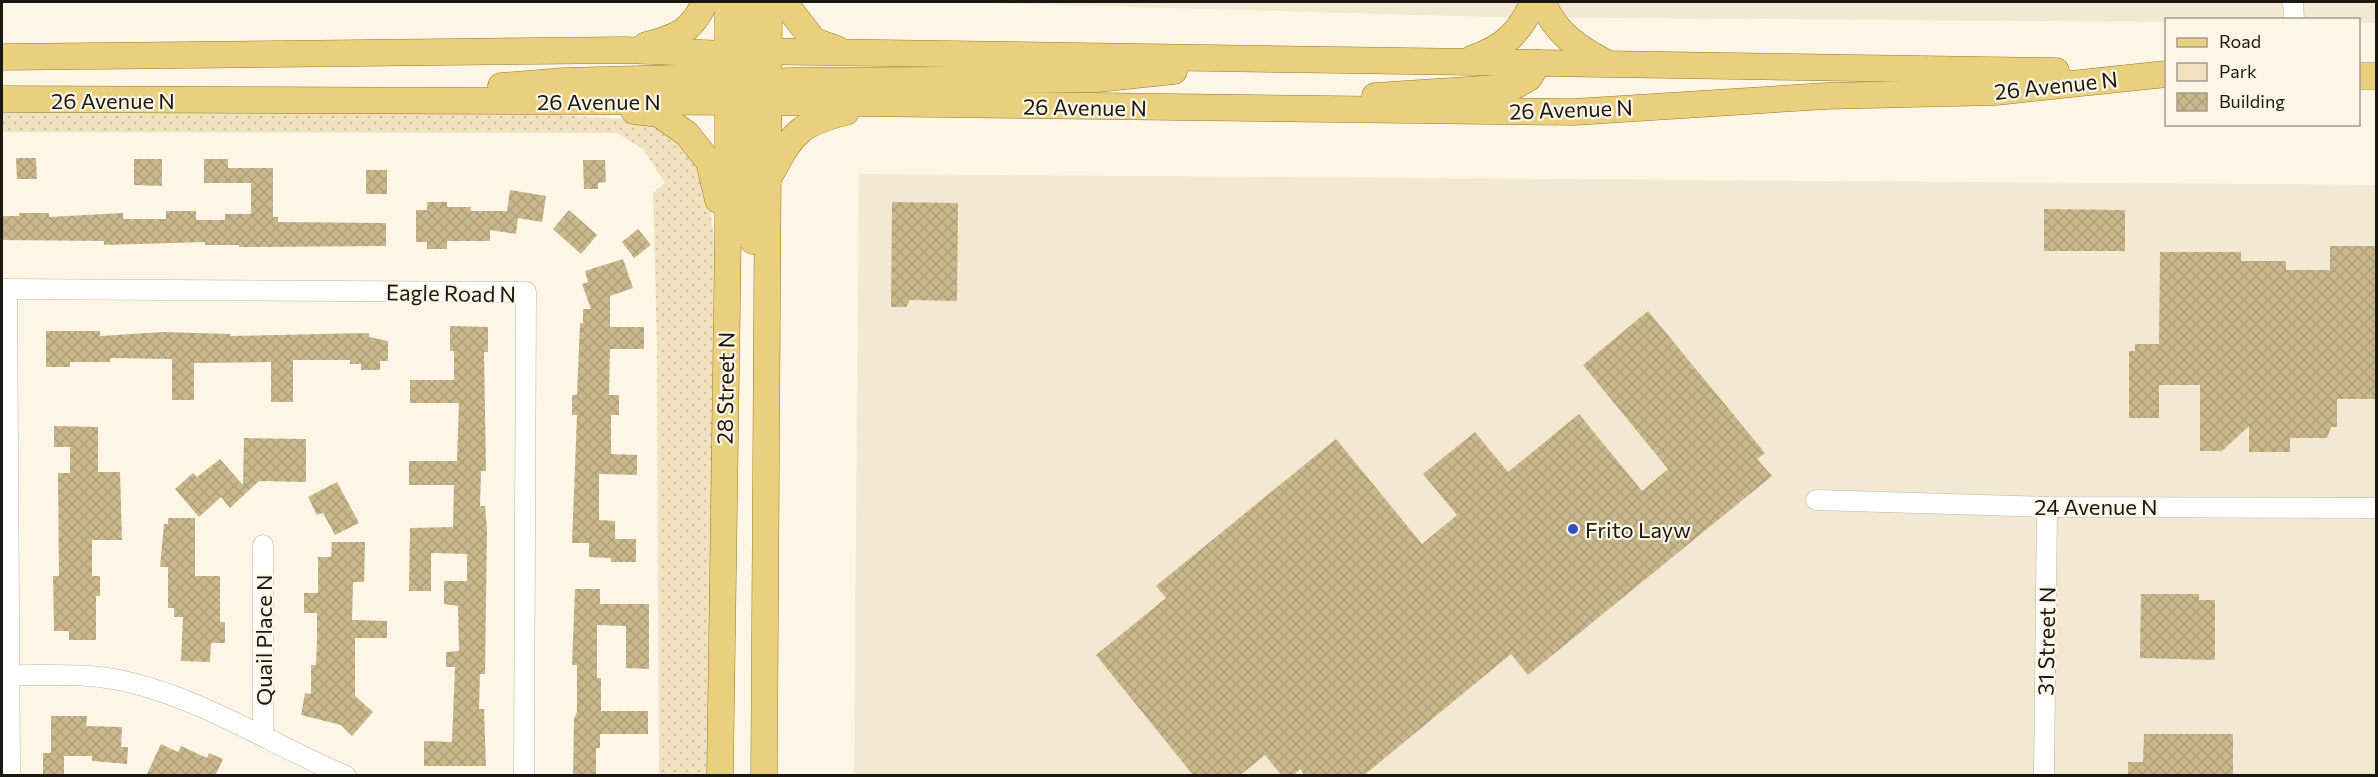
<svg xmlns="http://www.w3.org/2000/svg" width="2378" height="777" font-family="Commissioner,sans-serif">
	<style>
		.built { fill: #f3e9d2 }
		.green { fill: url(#green-dots) }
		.building { fill: url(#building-cross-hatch) }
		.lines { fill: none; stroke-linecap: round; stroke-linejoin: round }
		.minor-casing { stroke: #bbb4a5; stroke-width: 21 }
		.major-casing { stroke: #987a22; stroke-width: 27 }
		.minor { stroke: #fff; stroke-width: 20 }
		.major { stroke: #eacf7f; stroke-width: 26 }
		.poi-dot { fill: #334ebf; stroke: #fdf6e6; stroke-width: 2 }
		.labels { text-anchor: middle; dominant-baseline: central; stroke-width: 4.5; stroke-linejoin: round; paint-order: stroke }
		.street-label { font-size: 22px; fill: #1a1812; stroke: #fdf6e6 }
		.poi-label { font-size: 22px; fill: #1a1812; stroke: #fdf6e6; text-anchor: start }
	</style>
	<defs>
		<pattern id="green-dots" width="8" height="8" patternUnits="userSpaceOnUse" patternTransform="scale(1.5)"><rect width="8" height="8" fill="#f1e3c0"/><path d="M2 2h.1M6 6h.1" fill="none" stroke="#cec2a4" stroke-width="1.8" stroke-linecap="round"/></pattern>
		<pattern id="building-cross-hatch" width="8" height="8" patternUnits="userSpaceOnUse" patternTransform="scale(1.5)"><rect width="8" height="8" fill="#cab88c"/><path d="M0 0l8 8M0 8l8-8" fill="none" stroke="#ad9d78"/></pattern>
	</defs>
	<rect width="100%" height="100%" fill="#fdf6e6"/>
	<g class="built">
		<path d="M 951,2 L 2376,2 L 2376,23 L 2359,23 L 2358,20 L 2166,20 L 2166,22 L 1495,17 Z"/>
		<path d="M 859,174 L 2376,185 L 2376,775 L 854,776 Z"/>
	</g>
	<path class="green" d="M 2,100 L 312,100 L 657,121 L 703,165 L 714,237 L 710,775 L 659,775 L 657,345 L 653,193 L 665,183 L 643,149 L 617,133 L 2,132 Z"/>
	<g class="building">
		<path d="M 16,158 L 36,158 L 37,179 L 17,179 Z"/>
		<path d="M 134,159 L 162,159 L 162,186 L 134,185 Z"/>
		<path d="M 204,159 L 228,159 L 228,168 L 273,168 L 273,217 L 278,217 L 278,222 L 386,223 L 386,246 L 239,247 L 239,245 L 205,245 L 205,242 L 104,245 L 104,241 L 2,240 L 2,216 L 19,216 L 19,213 L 49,213 L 49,217 L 123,213 L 123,219 L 166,219 L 166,211 L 196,211 L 196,220 L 225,220 L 225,214 L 251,214 L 251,183 L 204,183 Z"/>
		<path d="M 583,160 L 605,160 L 606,182 L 598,183 L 598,189 L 584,189 Z"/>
		<rect x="366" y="170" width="21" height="24"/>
		<path d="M 510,190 L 546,196 L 542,222 L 518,218 L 516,234 L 490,230 L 490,241 L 447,241 L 447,249 L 427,249 L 427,242 L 416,242 L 416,210 L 427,210 L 427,202 L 447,202 L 447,207 L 471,207 L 471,211 L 507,211 Z"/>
		<path d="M 892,202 L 958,203 L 957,301 L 910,300 L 906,307 L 891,307 Z"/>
		<path d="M 2044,209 L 2125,210 L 2125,251 L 2044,251 Z"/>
		<path d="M 569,210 L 597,235 L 581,254 L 553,229 Z"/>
		<path d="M 638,229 L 651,245 L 634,258 L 622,242 Z"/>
		<path d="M 2330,246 L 2376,246 L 2376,399 L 2337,399 L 2337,427 L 2331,427 L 2327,438 L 2290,438 L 2290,452 L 2249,452 L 2249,426 L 2222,451 L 2200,451 L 2200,385 L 2159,385 L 2159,418 L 2129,418 L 2129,351 L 2135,351 L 2135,344 L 2159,344 L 2160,252 L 2241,252 L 2241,261 L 2286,261 L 2286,270 L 2330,270 Z"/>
		<path d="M 623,259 L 633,288 L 610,296 L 610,327 L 644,327 L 644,349 L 610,349 L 609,395 L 619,395 L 619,415 L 611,415 L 611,454 L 637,455 L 637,475 L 599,474 L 599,520 L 615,521 L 615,539 L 636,539 L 636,562 L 611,562 L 611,558 L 589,557 L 589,543 L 572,543 L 577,415 L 572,415 L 572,395 L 577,395 L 580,323 L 583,323 L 583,309 L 591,309 L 582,284 L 588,282 L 585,271 Z"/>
		<path d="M 1648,311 L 1765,453 L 1757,459 L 1772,476 L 1528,675 L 1511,654 L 1363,776 L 1305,776 L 1300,769 L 1293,776 L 1282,776 L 1265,755 L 1239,776 L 1194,776 L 1096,655 L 1166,598 L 1156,586 L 1336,439 L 1422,544 L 1457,515 L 1423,474 L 1475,432 L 1508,472 L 1579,414 L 1642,491 L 1668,469 L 1583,365 Z"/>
		<path d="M 450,326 L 488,327 L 488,352 L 484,352 L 486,471 L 481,471 L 480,506 L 485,506 L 487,529 L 485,674 L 480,674 L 479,709 L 484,709 L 486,766 L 424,766 L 424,741 L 452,742 L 455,667 L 446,667 L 446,652 L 459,651 L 458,606 L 444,604 L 444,581 L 467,581 L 467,554 L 431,553 L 431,591 L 409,591 L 410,528 L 453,527 L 454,485 L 409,485 L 409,461 L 457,461 L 459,403 L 410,403 L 410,380 L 454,380 L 454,351 L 450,351 Z"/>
		<path d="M 46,331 L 100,331 L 100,336 L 163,332 L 230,334 L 230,336 L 369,333 L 369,337 L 388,341 L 388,361 L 380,361 L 380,370 L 361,370 L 361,364 L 350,364 L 350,360 L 293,360 L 293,402 L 271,402 L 271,362 L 194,363 L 194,400 L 172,400 L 172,359 L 110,358 L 110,362 L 70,362 L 70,367 L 46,367 Z"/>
		<path d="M 54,426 L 98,427 L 98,472 L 120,472 L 122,540 L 92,540 L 92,576 L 100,576 L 100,596 L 96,596 L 96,640 L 69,640 L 69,631 L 54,631 L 53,576 L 59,576 L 58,473 L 70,473 L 70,447 L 54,447 Z"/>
		<path d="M 244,438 L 306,439 L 306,482 L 259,481 L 230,508 L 221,497 L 199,517 L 175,489 L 193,473 L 197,477 L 220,459 L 243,485 Z"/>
		<path d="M 337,482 L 359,523 L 335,535 L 323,513 L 317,515 L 308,497 Z"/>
		<path d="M 168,518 L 195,518 L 195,576 L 220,576 L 220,622 L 225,622 L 225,643 L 211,643 L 210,662 L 181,661 L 183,617 L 174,617 L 174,608 L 168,608 L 168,567 L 160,567 L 164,524 L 168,524 Z"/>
		<path d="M 332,542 L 365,542 L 364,582 L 353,582 L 352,620 L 387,621 L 387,638 L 355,638 L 355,696 L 373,712 L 352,736 L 341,725 L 301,715 L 305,693 L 311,694 L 311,665 L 316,665 L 317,640 L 317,613 L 304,613 L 304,593 L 318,593 L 318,557 L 331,557 Z"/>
		<path d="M 575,589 L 600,589 L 600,604 L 649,604 L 649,669 L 626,668 L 626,626 L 597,625 L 597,678 L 601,678 L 601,711 L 648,711 L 648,734 L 600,734 L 600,748 L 596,748 L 596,776 L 573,776 L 574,719 L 577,712 L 577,665 L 572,665 Z"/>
		<path d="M 2141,594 L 2199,594 L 2199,600 L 2215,600 L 2215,660 L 2140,658 Z"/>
		<path d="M 51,716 L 87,716 L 86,726 L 122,727 L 121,747 L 128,747 L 127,764 L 92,761 L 92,756 L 64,756 L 64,776 L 43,776 L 43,753 L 51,753 Z"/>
		<path d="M 2144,734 L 2233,734 L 2233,776 L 2128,776 L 2128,762 L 2143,762 Z"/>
		<path d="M 161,744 L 178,752 L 181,746 L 207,758 L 209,753 L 223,759 L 215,776 L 146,776 Z"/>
	</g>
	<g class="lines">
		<g class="minor-casing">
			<g id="minor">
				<path d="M 2293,2 L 2294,20"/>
				<path d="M 2,289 L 526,292 L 524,776"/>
				<path d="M 7,289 L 10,776"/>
				<path d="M 1816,500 L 2047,507 L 2376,508"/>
				<path d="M 263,545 L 263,735"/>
				<path d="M 2,675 C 42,676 85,672 124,681 C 204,699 272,745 346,776"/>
				<path d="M 2044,776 L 2047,507"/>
			</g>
		</g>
		<g class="major-casing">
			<g id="major">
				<path d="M 750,2 L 752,51 L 756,67"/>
				<path d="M 784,2 L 814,41 L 837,49"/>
				<path d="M 1543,2 C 1554,32 1579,49 1607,63"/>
				<path d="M 646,45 C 677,37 691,32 705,2"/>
				<path d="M 2,57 L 625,50 L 728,54 L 752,51 L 2056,71"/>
				<path d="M 1473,58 C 1504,48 1521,31 1533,2"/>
				<path d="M 2358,76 L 2376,76"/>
				<path d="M 753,85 L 788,81 L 1097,79 L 1174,71"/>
				<path d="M 501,86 L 564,81 L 715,77 L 729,76 L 744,69"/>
				<path d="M 743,86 L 746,102 L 753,241"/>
				<path d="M 1375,96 L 1513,87 L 1529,78 L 1538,63"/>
				<path d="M 2,99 L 770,102 L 1574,112 L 1826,96 L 1996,92 L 2166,74"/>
				<path d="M 634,111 L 659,114 L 687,134 L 709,162 L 718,200"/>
				<path d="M 772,172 C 793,132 801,123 846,112"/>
				<path d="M 720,776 L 728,236 L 728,2"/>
				<path d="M 764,776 L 769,2"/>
			</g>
		</g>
		<use href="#minor" class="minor"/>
		<use href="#major" class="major"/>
	</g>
	<circle class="poi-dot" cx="1573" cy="529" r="6"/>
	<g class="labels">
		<g class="street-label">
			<text transform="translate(2056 85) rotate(-6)">26 Avenue N</text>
			<text x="113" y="100">26 Avenue N</text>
			<text x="599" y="101">26 Avenue N</text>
			<text transform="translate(1085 107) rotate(1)">26 Avenue N</text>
			<text transform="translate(1571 109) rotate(-2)">26 Avenue N</text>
			<text transform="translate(451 293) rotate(1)">Eagle Road N</text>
			<text transform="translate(725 388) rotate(-89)">28 Street N</text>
			<text x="2096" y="506">24 Avenue N</text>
			<text transform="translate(263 640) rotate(-90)">Quail Place N</text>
			<text transform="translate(2046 641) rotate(-89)">31 Street N</text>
		</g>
		<g class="poi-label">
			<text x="1585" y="529">Frito Layw</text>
		</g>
	</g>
	<rect width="2378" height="777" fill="none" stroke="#1a1812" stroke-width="6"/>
	<rect x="2165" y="18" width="195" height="108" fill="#fdf6e6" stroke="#a29d91" stroke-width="1.5"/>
	<rect x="2177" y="38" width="30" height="9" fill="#eacf7f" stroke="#a29d91" stroke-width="1.5"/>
	<text x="2219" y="48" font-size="18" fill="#1a1812">Road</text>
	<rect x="2177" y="63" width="30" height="18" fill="#f1e3c0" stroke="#a29d91" stroke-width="1.5"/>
	<text x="2219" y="78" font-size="18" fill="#1a1812">Park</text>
	<rect x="2177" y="93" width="30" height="18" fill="url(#building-cross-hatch)" stroke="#a29d91" stroke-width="1.5"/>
	<text x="2219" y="108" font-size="18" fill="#1a1812">Building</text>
</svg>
